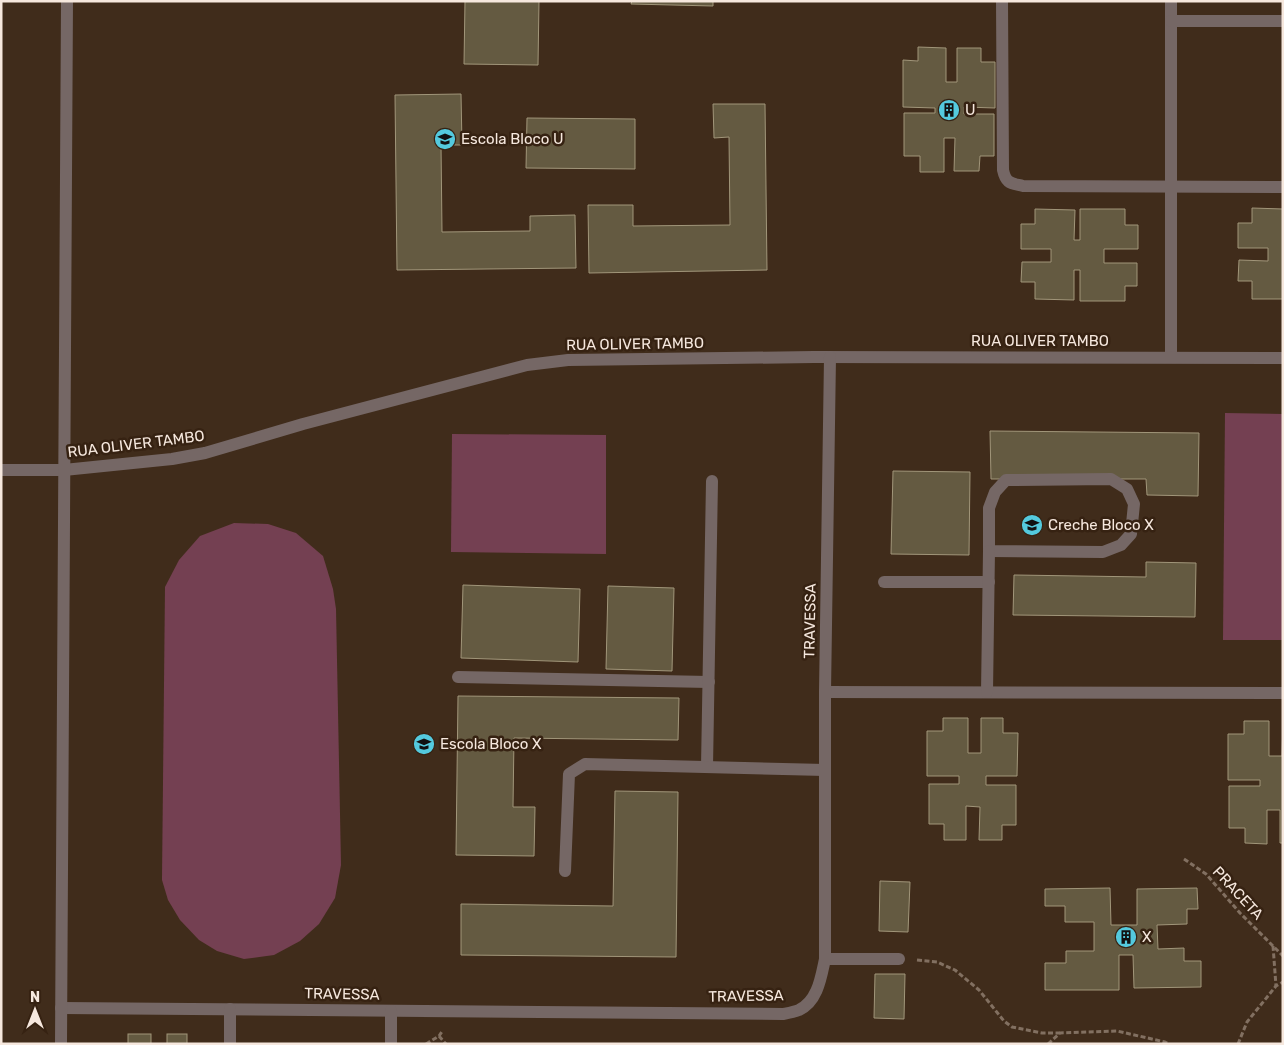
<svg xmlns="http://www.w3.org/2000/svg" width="1284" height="1045" font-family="Rubik,sans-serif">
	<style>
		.green { fill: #744052 }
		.building { fill: #645a41; stroke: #a1967a }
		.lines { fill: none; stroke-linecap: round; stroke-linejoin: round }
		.path { stroke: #827061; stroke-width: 3; stroke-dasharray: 5 2.5; stroke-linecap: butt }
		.minor { stroke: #756765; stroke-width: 12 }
		.labels { text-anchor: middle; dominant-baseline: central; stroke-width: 5; stroke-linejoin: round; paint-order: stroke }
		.poi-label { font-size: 15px; fill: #f6e8de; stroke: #362212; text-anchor: start }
		.street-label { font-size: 15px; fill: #f6e8de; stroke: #362212 }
	</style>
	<rect width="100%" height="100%" fill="#402c1b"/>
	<g class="green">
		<path d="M 1225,413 L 1283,414 L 1283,640 L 1223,640 Z"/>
		<path d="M 452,434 L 606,435 L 606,554 L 451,552 Z"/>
		<path d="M 234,523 L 268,524 L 296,533 L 323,556 L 333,589 L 336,609 L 341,865 L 335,898 L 319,924 L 300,941 L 274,955 L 244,959 L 217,951 L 199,940 L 180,920 L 168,900 L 162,880 L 165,587 L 179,560 L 200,536 Z"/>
	</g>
	<g class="building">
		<path d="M 465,1 L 539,1 L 538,65 L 464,64 Z"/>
		<path d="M 632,1 L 713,1 L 713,6 L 631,4 Z"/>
		<path d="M 918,47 L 946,48 L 946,82 L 957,82 L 957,48 L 981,48 L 981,62 L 995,62 L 995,108 L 964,107 L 964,114 L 994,114 L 994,156 L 980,156 L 979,171 L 954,171 L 955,138 L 944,138 L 944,172 L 920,172 L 920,156 L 904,156 L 904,113 L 935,113 L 935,108 L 903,107 L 903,60 L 918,61 Z"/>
		<path d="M 461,94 L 462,145 L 441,145 L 442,232 L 530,231 L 530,216 L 575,215 L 576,268 L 397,270 L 395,95 Z"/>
		<path d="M 713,104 L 765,104 L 767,270 L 589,273 L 588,205 L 633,205 L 633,226 L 730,225 L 729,137 L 714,138 Z"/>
		<path d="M 527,118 L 635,119 L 635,169 L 526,168 Z"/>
		<path d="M 1252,208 L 1283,209 L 1283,299 L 1252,299 L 1252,281 L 1238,281 L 1239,260 L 1268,261 L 1268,248 L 1238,248 L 1238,223 L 1252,223 Z"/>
		<path d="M 1035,209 L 1075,210 L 1074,240 L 1080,240 L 1080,209 L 1125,209 L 1125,225 L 1138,225 L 1138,249 L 1104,249 L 1104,263 L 1137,263 L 1137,286 L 1125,286 L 1125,301 L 1080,301 L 1080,270 L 1074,270 L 1074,300 L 1035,299 L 1035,282 L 1021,282 L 1022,262 L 1051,262 L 1051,249 L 1021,249 L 1021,224 L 1035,224 Z"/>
		<path d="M 990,431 L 1199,433 L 1198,496 L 1147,495 L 1146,479 L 991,479 Z"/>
		<path d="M 893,471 L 970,472 L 969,555 L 891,554 Z"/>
		<path d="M 1146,562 L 1196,563 L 1195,617 L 1013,615 L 1014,575 L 1146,577 Z"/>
		<path d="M 463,585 L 580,589 L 578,662 L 461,658 Z"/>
		<path d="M 608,586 L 674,588 L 672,671 L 606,669 Z"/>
		<path d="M 458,696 L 679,698 L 678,740 L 514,738 L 513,807 L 535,807 L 534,856 L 456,855 Z"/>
		<path d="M 943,718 L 968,718 L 968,753 L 981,753 L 981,718 L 1003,718 L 1003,733 L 1018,733 L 1017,776 L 986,776 L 986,785 L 1016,785 L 1016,825 L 1002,825 L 1002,840 L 979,840 L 980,807 L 966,806 L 966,840 L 944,840 L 944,824 L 929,824 L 929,784 L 959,784 L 959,776 L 927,776 L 927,731 L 943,731 Z"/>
		<path d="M 1244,721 L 1269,721 L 1269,756 L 1282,756 L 1283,721 L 1283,843 L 1280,843 L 1280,810 L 1267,810 L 1267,844 L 1245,843 L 1245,828 L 1229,828 L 1229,786 L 1260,786 L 1260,780 L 1228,780 L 1228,734 L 1244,734 Z"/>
		<path d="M 615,791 L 678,792 L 676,957 L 461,955 L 461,904 L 613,906 Z"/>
		<path d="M 880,881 L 910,882 L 908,932 L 879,931 Z"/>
		<path d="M 1110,888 L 1111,925 L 1137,925 L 1137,889 L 1197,888 L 1198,909 L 1187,909 L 1187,924 L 1157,925 L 1158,949 L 1184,948 L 1184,961 L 1201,961 L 1201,987 L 1134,988 L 1133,955 L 1119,955 L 1119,990 L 1045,990 L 1045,963 L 1066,963 L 1066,951 L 1094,951 L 1094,922 L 1065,922 L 1065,906 L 1045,906 L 1045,889 Z"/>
		<path d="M 875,974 L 905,974 L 904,1019 L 874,1018 Z"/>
		<rect x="128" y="1034" width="23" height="10"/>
		<rect x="167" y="1034" width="20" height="10"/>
	</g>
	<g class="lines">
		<g class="path">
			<path d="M 1184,859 L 1206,874 L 1240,913 L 1283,956"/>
			<path d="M 1273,946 L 1276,986"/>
			<path d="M 917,960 L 937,962 L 955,970 L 979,990 L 1004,1021 L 1012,1027 L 1042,1033 L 1060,1033"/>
			<path d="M 439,1036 L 446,1044"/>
			<path d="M 426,1044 L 439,1036 L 443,1030"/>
			<path d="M 1048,1044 L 1060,1033 L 1117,1031 L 1165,1042 L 1169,1044"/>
			<path d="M 1238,1044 L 1247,1022 L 1276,986 L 1283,982"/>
		</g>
		<g class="minor">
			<path d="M 1002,1 L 1003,170 C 1006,184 1011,183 1023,186 L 1283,187"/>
			<path d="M 1171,1 L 1171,357"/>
			<path d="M 1171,21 L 1283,21"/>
			<path d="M 1,470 L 64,470 L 172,459 L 205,453 L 303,424 L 527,365 L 568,360 L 814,357 L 1283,358"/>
			<path d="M 1111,479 L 1127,489 L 1134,504 L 1131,534 L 1121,545 L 1103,552 L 989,551 L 989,508 L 995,492 L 1006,480 Z"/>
			<path d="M 884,582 L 989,582"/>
			<path d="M 458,677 L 709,682"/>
			<path d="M 825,692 L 1283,693"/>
			<path d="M 987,692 L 989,551"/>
			<path d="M 707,767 L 712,481"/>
			<path d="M 565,871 L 569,774 L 585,764 L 825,770"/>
			<path d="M 825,959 L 899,959"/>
			<path d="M 61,1008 L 783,1014 C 788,1013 794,1012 799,1010 C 818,1001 821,977 825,959 L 825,692 L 830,357"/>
			<path d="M 61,1044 L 67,1"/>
			<path d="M 230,1044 L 230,1009"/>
			<path d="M 391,1044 L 391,1011"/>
		</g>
	</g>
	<defs>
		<g id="building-disc" transform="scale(1.125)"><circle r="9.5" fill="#54cade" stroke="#362212"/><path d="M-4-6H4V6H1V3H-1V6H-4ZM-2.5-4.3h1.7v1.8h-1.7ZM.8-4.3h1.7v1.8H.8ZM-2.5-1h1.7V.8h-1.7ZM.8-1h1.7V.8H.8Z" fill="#111"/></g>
		<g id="school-disc" transform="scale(1.125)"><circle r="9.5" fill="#54cade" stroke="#362212"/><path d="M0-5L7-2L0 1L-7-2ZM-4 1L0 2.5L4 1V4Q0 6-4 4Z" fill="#111"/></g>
	</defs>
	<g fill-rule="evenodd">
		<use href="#building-disc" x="949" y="110"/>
		<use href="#school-disc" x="445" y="139"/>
		<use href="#school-disc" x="1032" y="525"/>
		<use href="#school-disc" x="424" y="744"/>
		<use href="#building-disc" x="1126" y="937"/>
	</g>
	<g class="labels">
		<g class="poi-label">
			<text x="965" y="110">U</text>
			<text x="461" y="139">Escola Bloco U</text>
			<text x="1048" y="525">Creche Bloco X</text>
			<text x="440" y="744">Escola Bloco X</text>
			<text x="1142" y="937">X</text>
		</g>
		<g class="street-label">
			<text x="1040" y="341">RUA OLIVER TAMBO</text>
			<text transform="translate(635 344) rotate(-1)">RUA OLIVER TAMBO</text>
			<text transform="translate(136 444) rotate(-7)">RUA OLIVER TAMBO</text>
			<text transform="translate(810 621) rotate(-89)">TRAVESSA</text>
			<text transform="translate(1238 893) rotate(47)">PRACETA</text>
			<text transform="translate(342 994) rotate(1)">TRAVESSA</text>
			<text transform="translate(746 996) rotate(-1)">TRAVESSA</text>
		</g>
	</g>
	<rect width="1284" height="1045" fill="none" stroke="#f6e8de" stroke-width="5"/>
	<g transform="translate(35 1010)" stroke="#362212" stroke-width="4" paint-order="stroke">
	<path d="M0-4L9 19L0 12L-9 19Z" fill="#f6e8de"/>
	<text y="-8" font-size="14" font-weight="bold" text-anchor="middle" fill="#f6e8de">N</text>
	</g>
</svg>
